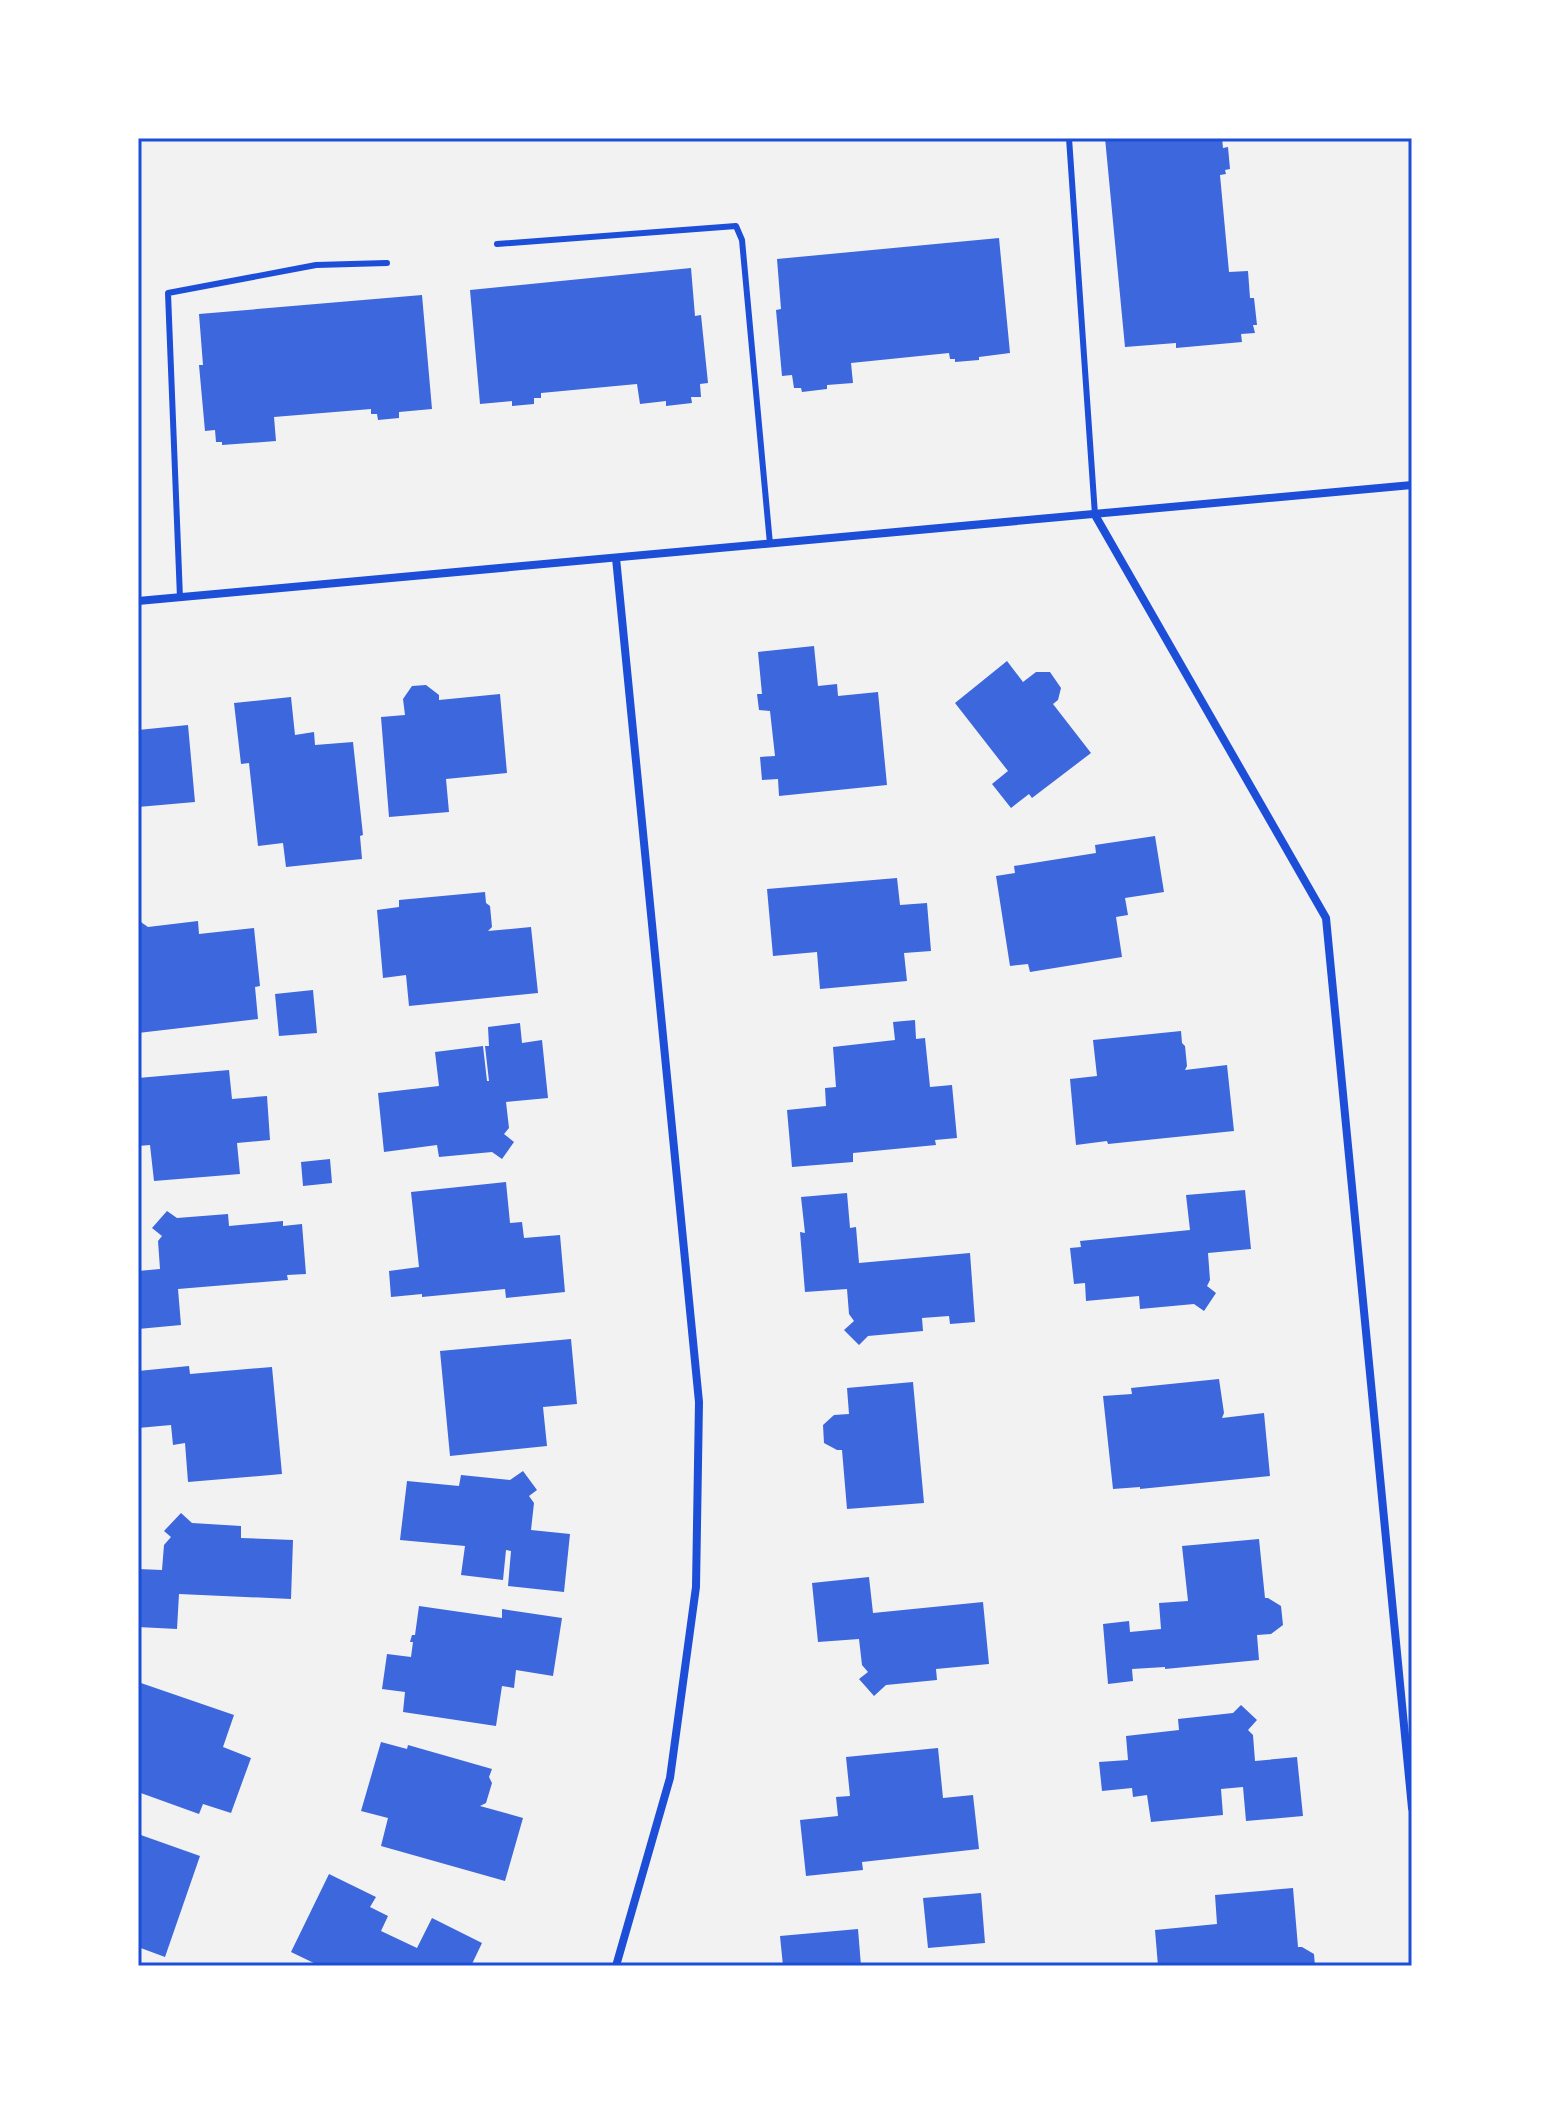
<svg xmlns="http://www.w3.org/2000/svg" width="1550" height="2104" font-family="Overpass,sans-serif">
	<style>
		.building { fill: #3d67dc }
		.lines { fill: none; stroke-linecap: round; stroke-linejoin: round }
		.service { stroke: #1d4ed8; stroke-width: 6 }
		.minor { stroke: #1d4ed8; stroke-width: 8 }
		.neatline { fill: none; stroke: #1d4ed8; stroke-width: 3 }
	</style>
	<rect width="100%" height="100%" fill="#f2f2f2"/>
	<g class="building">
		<path d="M 1105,138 L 1222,138 L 1223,148 L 1228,147 L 1230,169 L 1225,170 L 1226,174 L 1220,175 L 1229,272 L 1248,271 L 1250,298 L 1254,298 L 1257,325 L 1253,325 L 1255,333 L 1241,334 L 1242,342 L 1176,348 L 1176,343 L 1125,347 Z"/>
		<path d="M 999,238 L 1010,353 L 979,357 L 979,360 L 955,362 L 955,359 L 950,359 L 949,353 L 851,363 L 853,383 L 827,385 L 827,389 L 802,392 L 801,388 L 794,388 L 792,375 L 782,376 L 776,310 L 781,309 L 777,259 Z"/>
		<path d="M 691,268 L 695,316 L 701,315 L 708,383 L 700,384 L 701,397 L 691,397 L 692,403 L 666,406 L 666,401 L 640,404 L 637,384 L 541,393 L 541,398 L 534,398 L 534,404 L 512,406 L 512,401 L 480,404 L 470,290 Z"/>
		<path d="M 422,295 L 432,409 L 399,412 L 399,418 L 378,420 L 377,414 L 371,414 L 371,409 L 274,417 L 276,441 L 222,445 L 222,442 L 216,442 L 215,430 L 205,431 L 199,365 L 203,365 L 199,314 Z"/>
		<path d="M 814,646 L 818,686 L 837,684 L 838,696 L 878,692 L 887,785 L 779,796 L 778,779 L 762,780 L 760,757 L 775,756 L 770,711 L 759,710 L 757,694 L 762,694 L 758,652 Z"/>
		<path d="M 1007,661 L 1023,682 L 1036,672 L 1050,672 L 1061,688 L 1058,700 L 1053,704 L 1091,753 L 1032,798 L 1029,794 L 1011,808 L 992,784 L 1008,771 L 955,703 Z"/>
		<path d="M 426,685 L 439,695 L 439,700 L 500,694 L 507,773 L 446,779 L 449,812 L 389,817 L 381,717 L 405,715 L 403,699 L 412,686 Z"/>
		<path d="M 291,697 L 295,735 L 314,732 L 315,745 L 353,742 L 363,835 L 360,836 L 362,859 L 286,867 L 283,843 L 258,846 L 249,763 L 241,764 L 234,703 Z"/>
		<path d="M 188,725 L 195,802 L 138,807 L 138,730 Z"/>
		<path d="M 1155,836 L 1164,892 L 1125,898 L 1128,915 L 1116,917 L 1122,957 L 1030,972 L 1028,964 L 1010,966 L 996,876 L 1015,873 L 1014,866 L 1096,853 L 1095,845 Z"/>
		<path d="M 897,878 L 900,905 L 927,903 L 931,951 L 904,953 L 907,981 L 820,989 L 817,952 L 773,956 L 767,889 Z"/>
		<path d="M 485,892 L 486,903 L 490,906 L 492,927 L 488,931 L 531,927 L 538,993 L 409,1006 L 406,975 L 383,978 L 377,910 L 399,907 L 399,900 Z"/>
		<path d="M 138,920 L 148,927 L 198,921 L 199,934 L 254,928 L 260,986 L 255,987 L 258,1019 L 138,1033 Z"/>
		<path d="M 313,990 L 317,1033 L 279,1036 L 275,994 Z"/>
		<path d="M 915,1020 L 916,1039 L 925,1038 L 930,1087 L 952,1085 L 957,1138 L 935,1140 L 936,1145 L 853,1153 L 853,1162 L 792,1167 L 787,1110 L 826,1106 L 825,1088 L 836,1087 L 833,1047 L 895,1040 L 893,1022 Z"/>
		<path d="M 520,1023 L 522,1043 L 542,1040 L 548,1098 L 506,1102 L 509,1128 L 504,1134 L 514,1142 L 502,1159 L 492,1152 L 439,1157 L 437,1145 L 384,1152 L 378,1093 L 439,1086 L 435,1052 L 483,1046 L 487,1081 L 489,1081 L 485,1046 L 489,1046 L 488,1027 Z"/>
		<path d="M 1181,1031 L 1182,1043 L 1185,1046 L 1187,1066 L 1185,1070 L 1227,1065 L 1234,1131 L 1108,1144 L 1107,1141 L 1076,1145 L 1070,1079 L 1097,1076 L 1093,1040 Z"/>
		<path d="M 229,1070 L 232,1099 L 267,1096 L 270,1140 L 237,1143 L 240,1174 L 154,1181 L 150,1145 L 138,1146 L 138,1078 Z"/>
		<path d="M 330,1159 L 332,1183 L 303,1186 L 301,1162 Z"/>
		<path d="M 506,1182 L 510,1223 L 522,1222 L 524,1238 L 560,1235 L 565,1292 L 506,1298 L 505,1289 L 422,1297 L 422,1294 L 391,1297 L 389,1271 L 419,1267 L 411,1192 Z"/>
		<path d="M 1245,1190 L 1251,1249 L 1208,1253 L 1210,1280 L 1207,1286 L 1216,1293 L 1204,1311 L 1194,1304 L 1140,1309 L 1139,1296 L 1086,1301 L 1085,1283 L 1074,1284 L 1070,1248 L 1081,1247 L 1080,1241 L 1190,1230 L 1186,1195 Z"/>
		<path d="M 847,1193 L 850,1228 L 856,1227 L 859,1263 L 970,1253 L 975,1322 L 950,1324 L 949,1316 L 922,1318 L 923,1331 L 868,1336 L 859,1345 L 844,1330 L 854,1321 L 849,1314 L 847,1289 L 805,1292 L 800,1232 L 805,1233 L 801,1197 Z"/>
		<path d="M 167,1211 L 177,1218 L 228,1214 L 229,1226 L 283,1221 L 283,1226 L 302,1224 L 306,1274 L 287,1275 L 288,1280 L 178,1289 L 181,1325 L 138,1329 L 138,1271 L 160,1269 L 158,1241 L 162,1236 L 152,1228 Z"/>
		<path d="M 571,1339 L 577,1404 L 543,1407 L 547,1446 L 450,1456 L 440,1351 Z"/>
		<path d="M 189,1366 L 190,1374 L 272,1367 L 282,1474 L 188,1482 L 185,1443 L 173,1445 L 171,1425 L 138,1428 L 138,1371 Z"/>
		<path d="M 1219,1379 L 1224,1413 L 1222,1418 L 1264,1413 L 1270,1476 L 1140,1489 L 1140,1487 L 1113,1489 L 1103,1396 L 1132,1394 L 1131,1388 Z"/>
		<path d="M 913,1382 L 924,1503 L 847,1509 L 842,1450 L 837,1450 L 824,1443 L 823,1425 L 834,1415 L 849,1414 L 847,1388 Z"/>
		<path d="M 523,1471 L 537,1490 L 529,1496 L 534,1503 L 531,1530 L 570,1534 L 564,1592 L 508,1586 L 511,1551 L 506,1550 L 503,1580 L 461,1575 L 465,1546 L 400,1540 L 407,1481 L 459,1486 L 461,1475 L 510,1480 Z"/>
		<path d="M 181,1513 L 192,1523 L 241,1526 L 241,1538 L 293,1540 L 291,1599 L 179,1594 L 177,1629 L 138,1627 L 138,1569 L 162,1570 L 164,1545 L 171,1537 L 164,1531 Z"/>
		<path d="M 1259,1539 L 1265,1598 L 1268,1598 L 1281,1606 L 1283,1625 L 1271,1634 L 1257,1635 L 1259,1660 L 1165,1669 L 1165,1667 L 1132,1669 L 1133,1681 L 1108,1684 L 1103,1624 L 1129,1621 L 1130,1632 L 1161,1629 L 1159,1603 L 1188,1601 L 1182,1546 Z"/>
		<path d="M 869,1577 L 873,1613 L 983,1602 L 989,1664 L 936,1669 L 937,1680 L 886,1685 L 874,1696 L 859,1679 L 868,1672 L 862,1665 L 859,1639 L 818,1642 L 812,1583 Z"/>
		<path d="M 419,1606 L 502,1618 L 502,1609 L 562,1618 L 553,1676 L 516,1670 L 514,1688 L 502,1686 L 496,1726 L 403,1712 L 405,1692 L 382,1689 L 387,1654 L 411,1657 L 413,1642 L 410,1642 L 412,1635 L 415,1635 Z"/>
		<path d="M 138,1682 L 234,1715 L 223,1747 L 251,1758 L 231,1813 L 203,1804 L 199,1814 L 138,1792 Z"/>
		<path d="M 1241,1705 L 1257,1720 L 1248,1730 L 1253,1735 L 1255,1761 L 1297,1757 L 1303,1816 L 1246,1821 L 1243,1787 L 1221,1789 L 1223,1815 L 1151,1822 L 1147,1795 L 1133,1797 L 1132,1788 L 1102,1791 L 1099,1762 L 1128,1760 L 1126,1736 L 1179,1730 L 1178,1719 L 1233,1713 Z"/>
		<path d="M 381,1742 L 407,1749 L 408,1745 L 492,1769 L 489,1777 L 492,1783 L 486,1803 L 480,1806 L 523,1818 L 505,1881 L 381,1846 L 388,1818 L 361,1811 Z"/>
		<path d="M 938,1748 L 943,1798 L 973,1795 L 979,1849 L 862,1862 L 863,1870 L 806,1876 L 800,1820 L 838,1816 L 836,1797 L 850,1796 L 846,1757 Z"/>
		<path d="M 138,1834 L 200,1856 L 165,1957 L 138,1947 Z"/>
		<path d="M 329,1874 L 376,1897 L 370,1907 L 388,1916 L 381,1931 L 417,1948 L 432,1918 L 482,1943 L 471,1966 L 320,1966 L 291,1952 Z"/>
		<path d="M 1293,1888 L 1298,1947 L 1302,1947 L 1314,1954 L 1315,1966 L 1158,1966 L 1155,1930 L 1217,1924 L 1215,1895 Z"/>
		<path d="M 981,1893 L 985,1943 L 928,1948 L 923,1898 Z"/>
		<path d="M 858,1929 L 861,1966 L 783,1966 L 780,1936 Z"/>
	</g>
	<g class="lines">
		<g class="service">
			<path d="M 1069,138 L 1095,515"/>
			<path d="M 497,244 L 736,226 L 742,240 L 770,544"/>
			<path d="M 180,598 L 168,293 L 316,265 L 387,263"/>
		</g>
		<g class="minor">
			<path d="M 1095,515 L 1326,918 L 1412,1808"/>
			<path d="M 138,601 L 1412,485"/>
			<path d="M 616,1966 L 670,1778 L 696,1587 L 699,1402 L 616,558"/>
		</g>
	</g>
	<rect width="1550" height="2104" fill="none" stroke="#ffffff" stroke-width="280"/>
	<rect x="140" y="140" width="1270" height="1824" class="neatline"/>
</svg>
